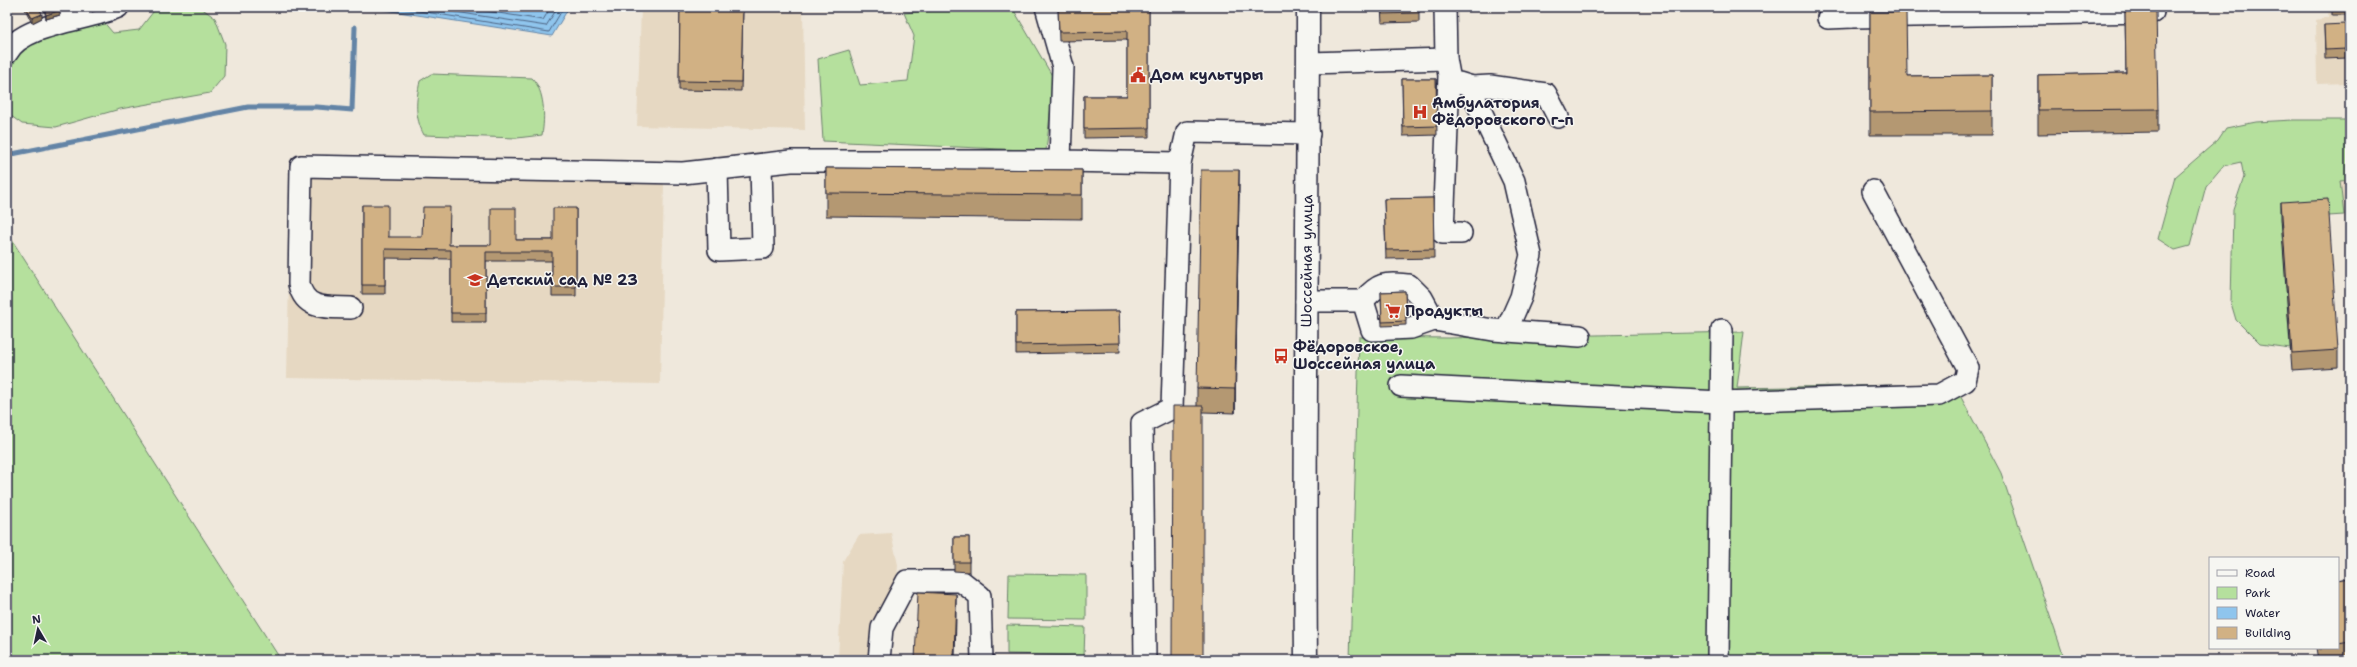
<svg xmlns="http://www.w3.org/2000/svg" width="2357" height="667" font-family="'Shantell Sans',sans-serif">
	<style>
		.built { fill: #e6d8c2 }
		.green { fill: #b5e09d; stroke: #6c816c }
		.water { fill: #8fc5ed; stroke: #6384a6 }
		.lines { fill: none; stroke-linecap: round; stroke-linejoin: round }
		.shore { stroke: #4e6382; stroke-width: 1 }
		.stream { stroke: #6384a6; stroke-width: 5 }
		.minor-casing { stroke: #22223b; stroke-width: 24 }
		.major-casing { stroke: #22223b; stroke-width: 25 }
		.minor { stroke: #f6f6f2; stroke-width: 21 }
		.major { stroke: #f6f6f2; stroke-width: 22 }
		.wall { fill: #b49872; stroke: #22223b }
		.shaded-wall { fill: #927c5c; stroke: #22223b }
		.building { fill: #d1b184; stroke: #22223b }
		.labels { text-anchor: middle; dominant-baseline: central; stroke-width: 3; stroke-linejoin: round; paint-order: stroke }
		.poi-label { font-size: 15px; font-weight: bold; fill: #22223b; stroke: #f6f6f2; text-anchor: start }
		.street-label { font-size: 15px; fill: #22223b; stroke: #f6f6f2 }
	</style>
	<rect width="100%" height="100%" fill="#efe8dc"/>
	<filter id="ink" filterUnits="userSpaceOnUse"><feTurbulence type="fractalNoise" baseFrequency=".025" numOctaves="2"/><feDisplacementMap in="SourceGraphic" scale="8" xChannelSelector="R" yChannelSelector="G"/><feConvolveMatrix kernelMatrix="1 2 1 2 8 2 1 2 1" color-interpolation-filters="sRGB"/></filter>
	<g filter="url(#ink)">
		<g class="built">
			<path d="M 641,7 L 803,7 L 805,130 L 637,126 Z"/>
			<path d="M 2329,7 L 2350,7 L 2350,83 L 2317,84 L 2316,20 L 2328,17 Z"/>
			<path d="M 291,176 L 664,182 L 660,384 L 287,378 Z"/>
			<path d="M 2350,180 L 2350,268 L 2340,181 Z"/>
			<path d="M 891,533 L 898,565 L 890,660 L 838,660 L 843,561 L 859,535 Z"/>
		</g>
		<g class="green">
			<path d="M 157,7 L 200,7 L 215,18 L 225,44 L 224,76 L 210,93 L 120,109 L 56,127 L 22,124 L 7,113 L 7,73 L 17,53 L 33,39 L 101,19 L 113,33 L 139,30 Z"/>
			<path d="M 937,7 L 1012,7 L 1054,79 L 1046,151 L 823,141 L 818,59 L 849,50 L 860,85 L 908,81 L 914,36 L 904,13 L 937,10 Z"/>
			<path d="M 431,74 L 532,78 C 545,91 545,117 542,135 L 517,138 L 424,135 C 414,116 416,101 420,81 Z"/>
			<path d="M 2293,120 L 2350,120 L 2350,180 L 2340,181 L 2344,215 L 2282,219 L 2290,348 L 2260,344 L 2236,320 L 2231,303 L 2233,210 L 2244,177 L 2241,162 L 2223,166 L 2206,186 L 2190,246 L 2175,250 L 2158,239 L 2175,177 L 2218,140 L 2226,128 L 2256,122 Z"/>
			<path d="M 7,233 L 8,234 L 281,660 L 7,660 Z"/>
			<path d="M 1744,332 L 1737,388 L 1954,384 L 2001,473 L 2065,660 L 1350,660 L 1359,337 L 1448,338 Z"/>
			<path d="M 1009,574 L 1086,575 L 1086,620 L 1008,619 Z"/>
			<path d="M 1007,625 L 1085,627 L 1084,656 L 1007,654 Z"/>
		</g>
		<path class="water" d="M 344,7 L 567,7 L 568,9 L 552,36 L 379,9 Z"/>
		<g class="lines">
			<g class="shore">
				<path d="M 394,7 L 549,32 L 564,7"/>
				<path d="M 423,7 L 546,26 L 558,7"/>
				<path d="M 460,7 L 543,20 L 551,7"/>
			</g>
			<path class="stream" d="M 7,155 L 248,107 L 317,107 L 352,110 L 355,27"/>
			<g class="minor-casing">
				<g id="minor">
					<path d="M 1046,7 L 1063,67 L 1060,161 L 1180,163 L 1187,132 L 1309,134"/>
					<path d="M 1445,7 L 1446,59 L 1449,75 L 1443,233 L 1461,233"/>
					<path d="M 1852,7 L 1852,17 L 2153,12"/>
					<path d="M 1828,18 L 1852,17"/>
					<path d="M 7,53 C 23,23 87,21 118,7"/>
					<path d="M 1309,63 L 1446,59"/>
					<path d="M 1459,83 L 1472,87 L 1490,86 L 1546,94 L 1558,117"/>
					<path d="M 1472,87 L 1475,99 L 1514,181 L 1531,255 L 1521,297 L 1506,331"/>
					<path d="M 717,169 L 719,250 L 763,248 L 761,165"/>
					<path d="M 1306,301 L 1363,301 L 1372,330 L 1411,328 L 1434,320 L 1493,330 L 1580,336"/>
					<path d="M 1363,301 C 1379,282 1385,283 1409,285 L 1422,298 L 1434,320"/>
					<path d="M 351,308 C 328,307 305,311 299,284 L 301,166 L 683,173 L 791,161 L 1060,161"/>
					<path d="M 1401,386 L 1721,402 L 1939,395 L 1965,381 L 1968,368 L 1873,191"/>
					<path d="M 879,660 L 882,628 L 907,581 L 961,581 L 980,596 L 982,660"/>
					<path d="M 1145,660 L 1142,423 L 1172,408 L 1180,163"/>
					<path d="M 1718,660 L 1722,330"/>
				</g>
			</g>
			<g class="major-casing">
				<g id="major">
					<path id="s1" d="M 1306,660 C 1304,442 1308,225 1308,7"/>
				</g>
			</g>
			<use href="#minor" class="minor"/>
			<use href="#major" class="major"/>
		</g>
		<g class="wall">
			<path d="M 25,7 L 39,7 L 42,18 L 32,23 L 25,9 Z"/>
			<path d="M 44,7 L 59,7 L 60,15 L 46,19 Z"/>
			<path d="M 680,7 L 743,7 L 741,91 L 679,90 Z"/>
			<path d="M 1058,7 L 1149,7 L 1149,137 L 1084,138 L 1084,96 L 1127,96 L 1127,40 L 1059,41 Z"/>
			<path d="M 1381,7 L 1419,7 L 1419,22 L 1382,23 Z"/>
			<rect x="2332" y="7" width="18" height="8"/>
			<path d="M 2125,11 L 2158,109 L 2158,132 L 2038,134 L 2038,75 L 2126,73 Z"/>
			<path d="M 1870,12 L 1907,76 L 1992,75 L 1992,135 L 1870,135 Z"/>
			<path d="M 2324,25 L 2346,49 L 2346,58 L 2325,59 Z"/>
			<path d="M 1402,79 L 1436,79 L 1437,135 L 1403,136 Z"/>
			<path d="M 826,168 L 1082,170 L 1082,219 L 826,216 Z"/>
			<path d="M 1239,194 L 1235,413 L 1203,412 L 1197,406 L 1197,388 Z"/>
			<path d="M 1433,198 L 1434,258 L 1386,259 L 1384,199 Z"/>
			<path d="M 2281,202 L 2338,350 L 2338,367 L 2292,370 L 2281,219 Z"/>
			<path d="M 362,205 L 388,237 L 449,245 L 491,245 L 516,240 L 553,240 L 576,208 L 576,296 L 552,296 L 552,261 L 486,261 L 486,322 L 451,322 L 451,259 L 385,258 L 385,294 L 362,294 Z"/>
			<path d="M 1405,291 L 1406,325 L 1382,326 L 1381,292 Z"/>
			<path d="M 1119,311 L 1120,352 L 1016,354 L 1016,312 Z"/>
			<path d="M 954,537 L 969,537 L 969,572 L 954,571 Z"/>
			<path d="M 2350,578 L 2350,659 L 2343,660 L 2318,660 L 2316,648 L 2338,648 L 2338,580 Z"/>
		</g>
		<g class="shaded-wall">
			<path d="M 92,7 L 105,7 L 92,12 Z"/>
			<path d="M 60,10 L 60,15 L 46,19 L 46,15 Z"/>
			<path d="M 42,14 L 42,18 L 32,23 L 32,18 Z"/>
			<path d="M 1239,170 L 1239,194 L 1235,413 L 1235,389 Z"/>
			<path d="M 956,594 L 956,617 L 955,660 L 954,660 Z"/>
		</g>
		<g class="building">
			<path d="M 26,7 L 39,7 L 42,14 L 32,18 Z"/>
			<path d="M 44,7 L 59,7 L 60,10 L 46,15 Z"/>
			<path d="M 680,7 L 743,7 L 741,82 L 679,81 Z"/>
			<path d="M 1058,7 L 1149,7 L 1149,128 L 1084,129 L 1084,96 L 1127,96 L 1127,31 L 1059,32 Z"/>
			<path d="M 1382,7 L 1419,7 L 1419,13 L 1382,14 Z"/>
			<path d="M 2125,11 L 2156,11 L 2158,109 L 2038,110 L 2038,75 L 2126,73 Z"/>
			<path d="M 1870,12 L 1906,12 L 1907,76 L 1992,75 L 1992,111 L 1870,112 Z"/>
			<path d="M 2345,24 L 2346,49 L 2325,50 L 2324,25 Z"/>
			<path d="M 1402,79 L 1436,79 L 1437,126 L 1403,127 Z"/>
			<path d="M 826,168 L 1082,170 L 1082,195 L 826,193 Z"/>
			<path d="M 1201,170 L 1239,170 L 1235,389 L 1197,388 Z"/>
			<path d="M 1433,198 L 1434,249 L 1386,250 L 1384,199 Z"/>
			<path d="M 2328,199 L 2338,350 L 2292,353 L 2281,202 Z"/>
			<path d="M 362,205 L 388,205 L 388,237 L 422,237 L 423,207 L 450,207 L 449,245 L 491,245 L 491,208 L 516,208 L 516,240 L 553,240 L 553,208 L 576,208 L 576,287 L 552,287 L 552,252 L 486,252 L 486,313 L 451,313 L 451,250 L 385,249 L 385,285 L 362,285 Z"/>
			<path d="M 1405,291 L 1406,321 L 1382,322 L 1381,292 Z"/>
			<path d="M 1119,311 L 1120,343 L 1016,345 L 1016,312 Z"/>
			<path d="M 1173,406 L 1203,406 L 1203,660 L 1172,660 Z"/>
			<rect x="954" y="537" width="15" height="25"/>
			<path d="M 2350,578 L 2350,642 L 2338,644 L 2338,580 Z"/>
			<path d="M 918,592 L 956,594 L 954,660 L 915,660 Z"/>
		</g>
	</g>
	<defs>
		<g id="civic-bare" transform="scale(1.2)"><path d="M-.6-6.5H3V-4.5H.6V-3L4-1V1h2V6H-6V1h2V-1L-.6-3ZM-1.2 2.5V6h2.4V2.5Z" fill="#c8321e" stroke="#f6f6f2" stroke-width="2.5" paint-order="stroke"/></g>
		<g id="hospital-bare" transform="scale(1.2)"><path d="M-5-5h3v3.5h4V-5h3V5h-3V1.5h-4V5h-3Z" fill="#c8321e" stroke="#f6f6f2" stroke-width="2.5" paint-order="stroke"/></g>
		<g id="school-bare" transform="scale(1.2)"><path d="M0-5L7-2L0 1L-7-2ZM-4 1L0 2.5L4 1V4Q0 6-4 4Z" fill="#c8321e" stroke="#f6f6f2" stroke-width="2.5" paint-order="stroke"/></g>
		<g id="supermarket-bare" transform="scale(1.2)"><path d="M-6-5.5h2.5l.6 2H6L4.5 2H-2.5L-4.4-4H-6ZM-1.5 3.2a1.3 1.3 0 1 0 .1 0ZM3 3.2a1.3 1.3 0 1 0 .1 0Z" fill="#c8321e" stroke="#f6f6f2" stroke-width="2.5" paint-order="stroke"/></g>
		<g id="bus-bare" transform="scale(1.2)"><path d="M-5-6H5V4H4V6H2V4H-2V6H-4V4H-5ZM-3.5-4V0h7V-4ZM-3.5 1.2v1.5H-2V1.2ZM2 1.2v1.5H3.5V1.2Z" fill="#c8321e" stroke="#f6f6f2" stroke-width="2.5" paint-order="stroke"/></g>
	</defs>
	<g fill-rule="evenodd">
		<use href="#civic-bare" x="1138" y="75"/>
		<use href="#hospital-bare" x="1420" y="112"/>
		<use href="#school-bare" x="475" y="280"/>
		<use href="#supermarket-bare" x="1393" y="311"/>
		<use href="#bus-bare" x="1281" y="356"/>
	</g>
	<g class="labels">
		<g class="poi-label">
			<text x="1150" y="75">Дом культуры</text>
			<text x="1432" y="103">Амбулатория<tspan x="1432" dy="17">Фёдоровского г-п</tspan></text>
			<text x="487" y="280">Детский сад № 23</text>
			<text x="1405" y="311">Продукты</text>
			<text x="1293" y="347">Фёдоровское,<tspan x="1293" dy="17">Шоссейная улица</tspan></text>
		</g>
		<g class="street-label">
			<text stroke="none"><textPath href="#s1" startOffset="399">Шоссейная улица</textPath></text>
		</g>
	</g>
	<rect width="2357" height="667" fill="none" stroke="#f6f6f2" stroke-width="24"/>
	<rect x="12" y="12" width="2333" height="643" fill="none" stroke="#22223b" stroke-width="1.5" filter="url(#ink)"/>
	<rect x="2209" y="557" width="130" height="92" fill="#f6f6f2" stroke="#a1a1a9"/>
	<rect x="2217" y="570" width="20" height="6" fill="#f6f6f2" stroke="#a1a1a9"/>
	<text x="2245" y="577" font-size="12" fill="#22223b">Road</text>
	<rect x="2217" y="587" width="20" height="12" fill="#b5e09d" stroke="#a1a1a9"/>
	<text x="2245" y="597" font-size="12" fill="#22223b">Park</text>
	<rect x="2217" y="607" width="20" height="12" fill="#8fc5ed" stroke="#a1a1a9"/>
	<text x="2245" y="617" font-size="12" fill="#22223b">Water</text>
	<rect x="2217" y="627" width="20" height="12" fill="#d1b184" stroke="#a1a1a9"/>
	<text x="2245" y="637" font-size="12" fill="#22223b">Building</text>
	<g transform="translate(38 629) rotate(351)" stroke="#f6f6f2" stroke-width="3" paint-order="stroke">
	<path d="M0-3L7 15L0 10L-7 15Z" fill="#22223b"/>
	<text y="-6" font-size="11" font-weight="bold" text-anchor="middle" fill="#22223b">N</text>
	</g>
</svg>
